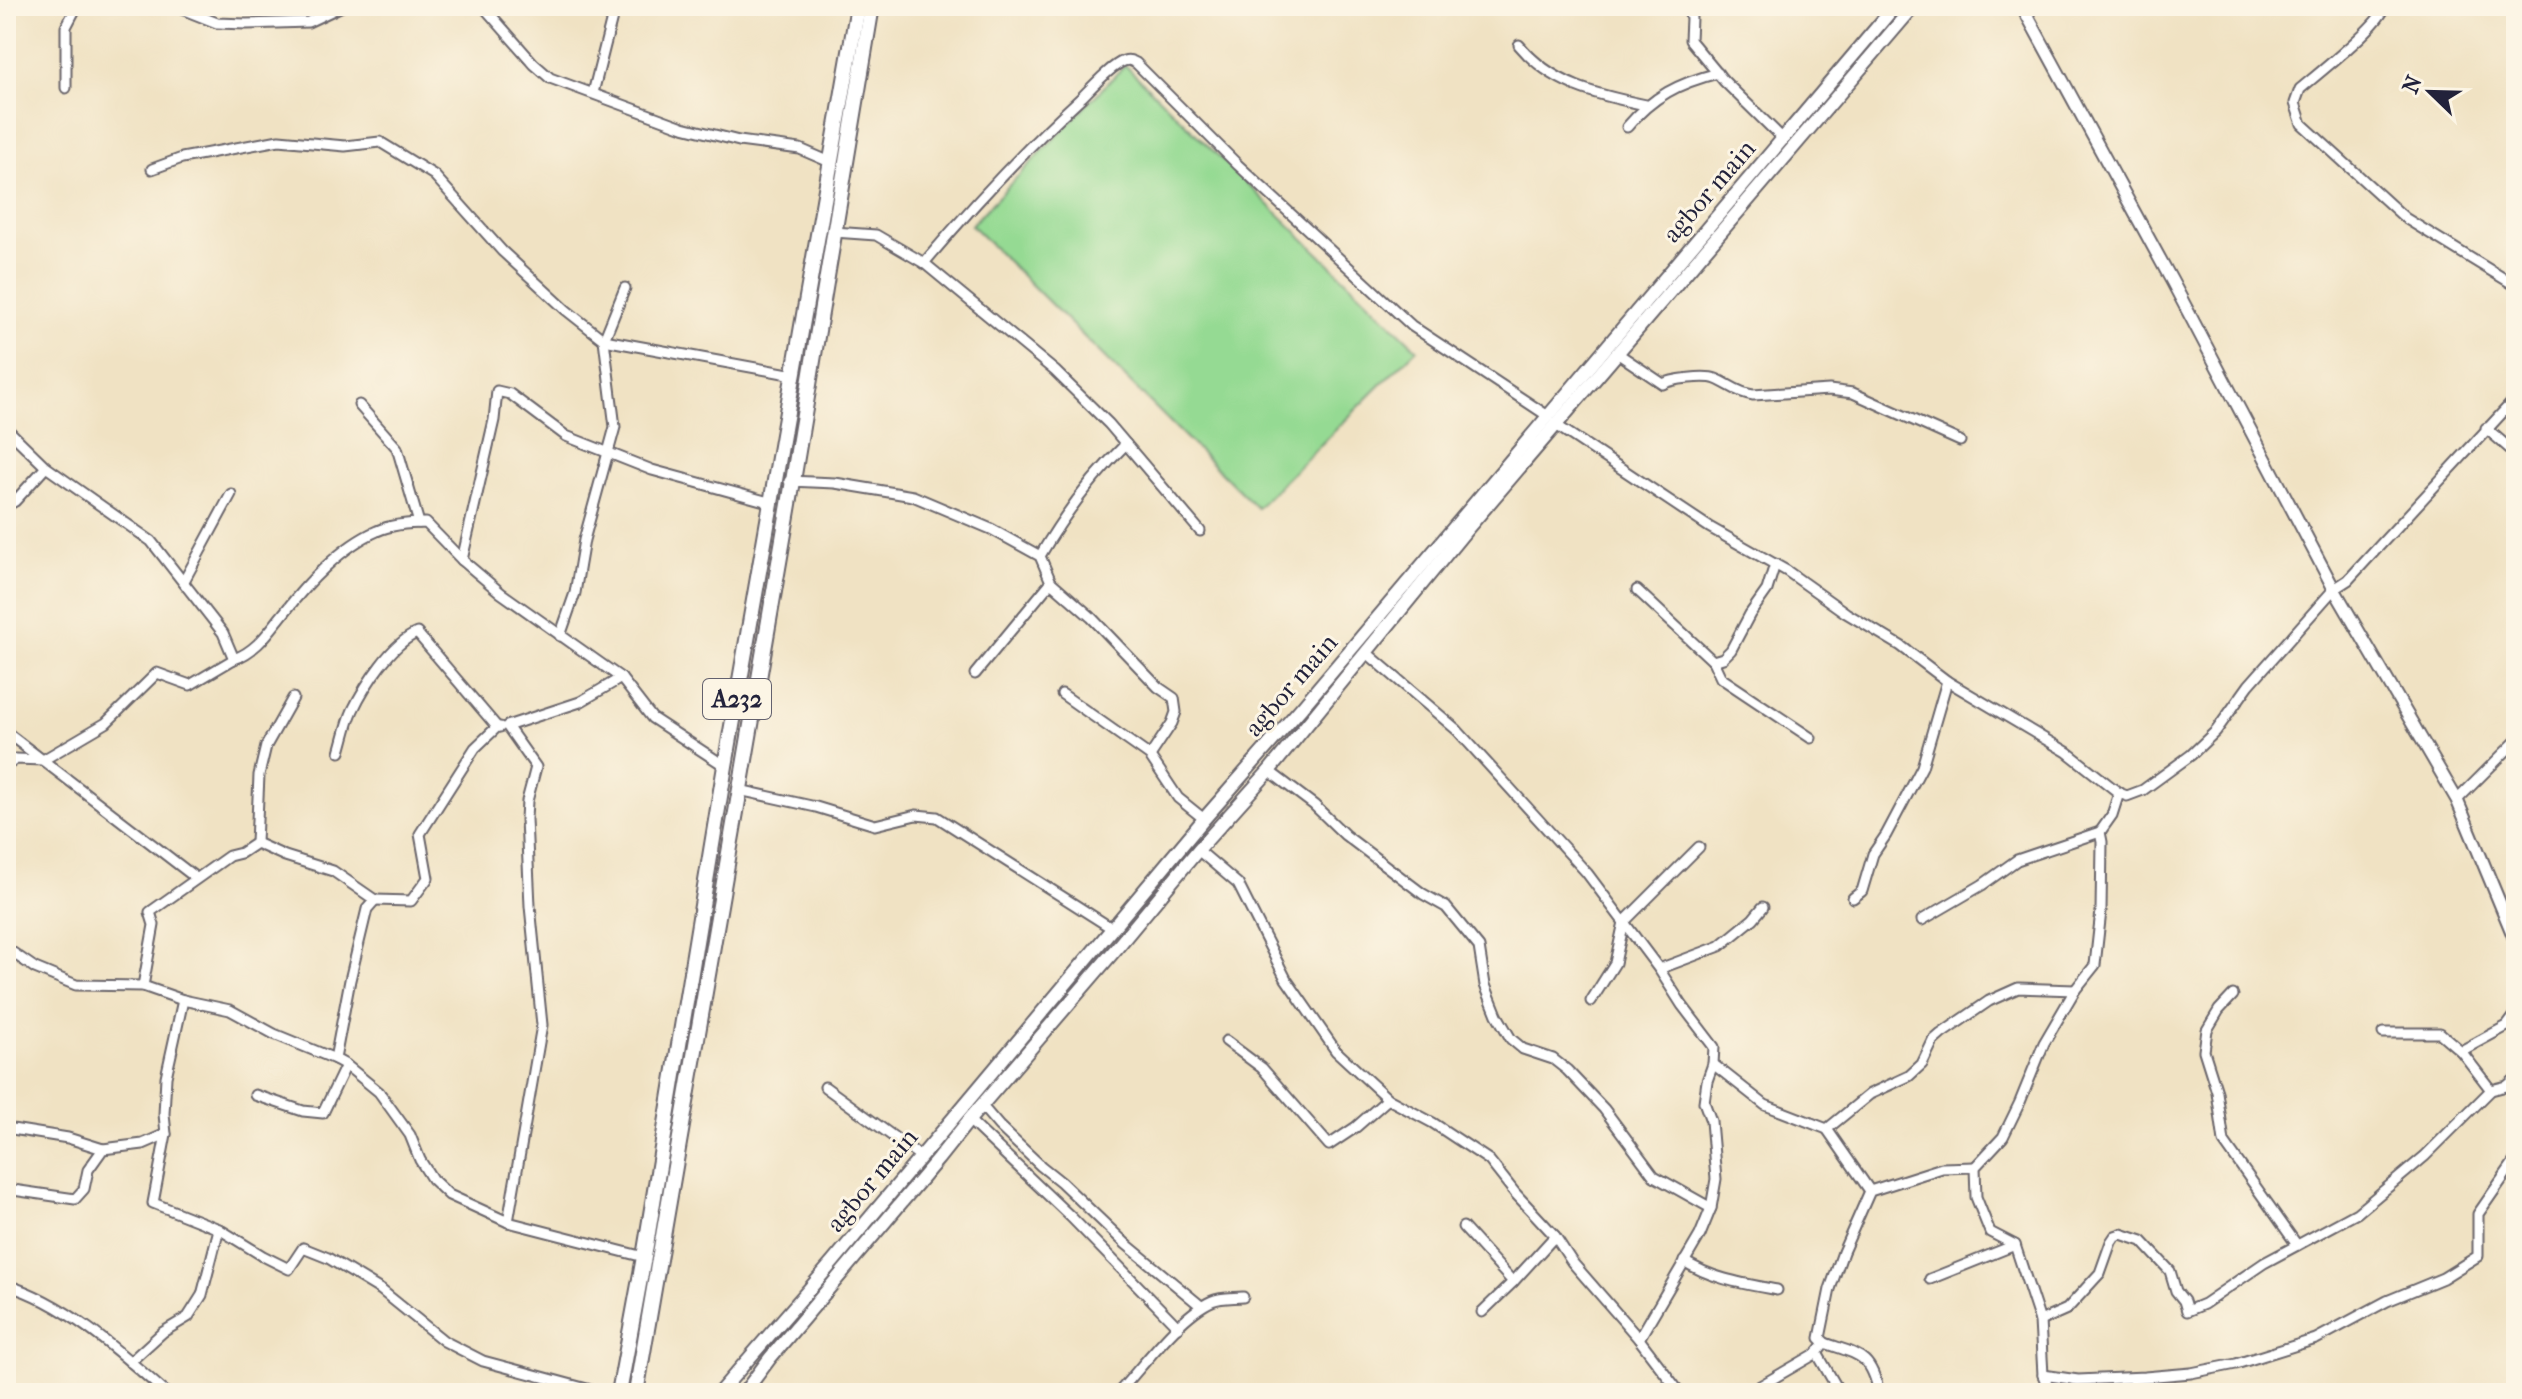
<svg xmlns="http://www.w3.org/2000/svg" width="2522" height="1399" font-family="'IM FELL French Canon',serif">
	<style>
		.park { fill: #95da93; stroke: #5c7e67; stroke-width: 2 }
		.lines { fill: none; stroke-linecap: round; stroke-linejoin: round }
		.minor-casing { stroke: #6a656b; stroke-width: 13 }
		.tertiary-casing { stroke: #6a656b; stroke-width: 15 }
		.secondary-casing { stroke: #6a656b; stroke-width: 16 }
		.trunk-casing { stroke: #6a656b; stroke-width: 18 }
		.minor { stroke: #fff; stroke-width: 9 }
		.tertiary { stroke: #fff; stroke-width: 11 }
		.secondary { stroke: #fff; stroke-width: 12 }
		.trunk { stroke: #fff; stroke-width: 14 }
		.labels { text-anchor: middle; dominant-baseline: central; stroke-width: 6; stroke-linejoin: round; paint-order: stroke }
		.shield { fill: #fcf5e5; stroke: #63616e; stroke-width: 2 }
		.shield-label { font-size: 24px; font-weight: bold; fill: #22223b }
		.street-label { font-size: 26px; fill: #22223b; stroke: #fcf5e5 }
	</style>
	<rect width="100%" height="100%" fill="#fcf5e5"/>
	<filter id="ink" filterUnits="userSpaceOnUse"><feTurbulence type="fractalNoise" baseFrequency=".0125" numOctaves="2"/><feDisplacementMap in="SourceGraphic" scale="16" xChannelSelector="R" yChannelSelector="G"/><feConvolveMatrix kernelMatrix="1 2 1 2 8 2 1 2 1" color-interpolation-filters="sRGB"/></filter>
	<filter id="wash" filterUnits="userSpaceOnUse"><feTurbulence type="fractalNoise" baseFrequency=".006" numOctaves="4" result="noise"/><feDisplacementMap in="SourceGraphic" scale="32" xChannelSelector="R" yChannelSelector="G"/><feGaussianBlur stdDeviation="1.8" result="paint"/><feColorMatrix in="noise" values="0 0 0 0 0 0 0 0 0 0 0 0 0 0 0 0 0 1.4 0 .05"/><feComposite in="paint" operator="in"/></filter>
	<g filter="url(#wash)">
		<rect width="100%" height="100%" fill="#f0e2c3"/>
		<path class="park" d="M 1125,65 L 1417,349 L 1257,508 L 971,225 Z"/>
	</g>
	<g filter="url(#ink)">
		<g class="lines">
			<g class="minor-casing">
				<g id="minor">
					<path d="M 174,6 L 217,23 L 246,24 L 308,22 L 342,6"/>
					<path d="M 483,6 L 534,64 L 550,78 L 683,127 L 739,141 L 800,149 L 830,162"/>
					<path d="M 1687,6 L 1691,18 L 1690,40 L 1724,81 L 1783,139"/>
					<path d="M 2385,6 C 2381,24 2318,74 2300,89 L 2295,103 L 2302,124 L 2405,218 L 2516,286"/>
					<path d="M 1519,45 C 1552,85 1597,95 1646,105"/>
					<path d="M 66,88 L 66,27 L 77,6"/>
					<path d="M 593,93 L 615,6"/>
					<path d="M 1627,127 C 1653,96 1679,83 1718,73"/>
					<path d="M 152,169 L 182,158 L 279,140 L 345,146 L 380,142 L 434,175 L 502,251 L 566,310 L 604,340 L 794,375"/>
					<path d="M 834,232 L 876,235 L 924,263 L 1055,371 L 1109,424 L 1126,444 C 1092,477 1064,515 1040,556"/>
					<path d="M 924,263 C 974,204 1025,149 1082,97 C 1092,87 1112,65 1124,61 C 1130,59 1131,61 1136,63 L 1238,165 L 1412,326 L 1548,416"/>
					<path d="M 1617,353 L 1663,384 C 1671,379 1706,375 1716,379 C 1729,384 1737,393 1753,395 L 1829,390 L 1853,393 L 1960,441"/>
					<path d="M 359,405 L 397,448 L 419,523"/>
					<path d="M 1556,425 L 1709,527 L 1787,571 L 1846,613 L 1901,646 L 1947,681 L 2067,752 L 2119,793"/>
					<path d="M 6,428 L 46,467 L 151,541 L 223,633 L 234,659 C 257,651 269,631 284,613 C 307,583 342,546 377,531 C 390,525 411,523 426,523 L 462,560 L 501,593 L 621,678 L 652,718 L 725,766"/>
					<path d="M 2486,428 L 2516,454"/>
					<path d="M 1126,444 L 1200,531"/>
					<path d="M 789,481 L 835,483 L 913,496 L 991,529 L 1040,556 L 1051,582 L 1091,617 L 1158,687 L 1174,698 L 1176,712 L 1172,723 L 1150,756 L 1178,798 L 1204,819"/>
					<path d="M 6,506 L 15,501 L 46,467"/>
					<path d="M 462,560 L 494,420 L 497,391 L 510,394 L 566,436 L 652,470 L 772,503"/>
					<path d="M 184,581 L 231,494"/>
					<path d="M 1637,590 L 1713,661 L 1723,658 L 1731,650 L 1750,614 L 1767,590 L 1775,564"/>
					<path d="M 560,636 L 575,593 L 584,540 L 615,427 L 604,340 L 625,288"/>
					<path d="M 1367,653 L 1457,730 L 1587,873 L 1659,969 L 1682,1005 L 1714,1047 L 1713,1064 L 1707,1081 L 1704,1102 L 1711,1121 L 1716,1179 L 1711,1208 L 1700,1235 L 1639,1339"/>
					<path d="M 1713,661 L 1721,678 L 1811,738"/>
					<path d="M 975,674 L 1051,582"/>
					<path d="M 1062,694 L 1150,756"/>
					<path d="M 6,732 L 196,878"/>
					<path d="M 340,752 C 344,739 347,723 353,710 C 365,685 392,643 417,633 L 497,727"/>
					<path d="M 6,766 L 16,759 L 43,760 L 106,723 L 157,673 L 190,685 L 234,659"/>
					<path d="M 1269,771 L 1314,805 L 1345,835 L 1423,894 L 1446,907 L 1479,947 L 1485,985 L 1497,1015 L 1511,1039 L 1523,1049 L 1553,1059 L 1567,1070 L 1604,1109 L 1654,1176 L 1711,1208"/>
					<path d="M 739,790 L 816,807 L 875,825 L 916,815 L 937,817 L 1113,929"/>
					<path d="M 2457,800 L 2516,741"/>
					<path d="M 256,843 L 259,775 L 266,746 L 293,698"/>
					<path d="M 1198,850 L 1238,884 L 1286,979 L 1336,1051 L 1388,1099 L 1433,1123 L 1489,1160 L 1515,1193 L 1555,1236 L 1572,1262 L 1639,1339 L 1680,1393"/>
					<path d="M 1853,898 L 1862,891 L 1873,854 L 1886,835 L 1922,767 L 1947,681"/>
					<path d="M 375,900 L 411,901 L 428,878 L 420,834 L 475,748 L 497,727 L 500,727"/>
					<path d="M 1922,920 L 1982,885 L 2017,860 L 2100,832"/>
					<path d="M 6,948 L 35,968 L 76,985 L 143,986 L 183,1000 L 230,1010 L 274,1034 L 335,1059 L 346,1065 L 379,1092 L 410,1135 L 420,1160 L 432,1179 L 449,1195 L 508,1222 L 644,1257"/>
					<path d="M 1659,969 L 1720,946 L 1753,919 L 1763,907"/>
					<path d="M 143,986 L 154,925 L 150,912 L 229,856 L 241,853 L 256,843 L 285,856 L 333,871 L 375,900 L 367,909 L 350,980 L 335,1059"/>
					<path d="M 2233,995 L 2219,1010 L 2207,1030 L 2204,1051 L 2217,1092 L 2224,1142 L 2297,1245"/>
					<path d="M 183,1000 L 166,1077 L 164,1114 L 166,1134 L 153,1203 L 219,1229 L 263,1256 L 289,1269 L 303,1248 L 328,1258 L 381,1290 L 444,1341 L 483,1361 L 602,1393"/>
					<path d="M 1591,1001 L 1615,963 L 1624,922 L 1699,847"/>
					<path d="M 2383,1033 L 2440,1033 L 2461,1051 L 2491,1090"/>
					<path d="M 1226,1041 L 1262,1068 L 1329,1145 L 1356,1127 L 1388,1099"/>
					<path d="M 2461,1051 L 2507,1026 L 2516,1014"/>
					<path d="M 1713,1064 L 1765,1105 L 1827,1129"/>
					<path d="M 825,1087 L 920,1156"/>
					<path d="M 255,1095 L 303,1111 L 323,1113 L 346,1065"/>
					<path d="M 981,1105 L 999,1126 L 1041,1166 L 1061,1182 L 1126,1244 L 1201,1306"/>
					<path d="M 969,1120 L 1071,1217 L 1178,1327"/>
					<path d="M 6,1128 L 68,1138 L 103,1149"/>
					<path d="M 6,1189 L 75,1199 L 84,1189 L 88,1170 L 103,1149 L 143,1144 L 166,1134"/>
					<path d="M 1870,1191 L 1827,1129 L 1870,1094 L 1909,1076 L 1922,1064 L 1933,1041 L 1941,1034 L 1989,1001 L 2018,988 L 2075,990"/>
					<path d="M 508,1222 L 542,1025 L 530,906 L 526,819 L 527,801 L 536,767 L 507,726 L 580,702 L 621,678"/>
					<path d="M 1463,1227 L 1513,1282"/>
					<path d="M 1684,1261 C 1711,1279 1745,1284 1777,1290"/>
					<path d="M 1930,1279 L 2015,1245"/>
					<path d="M 6,1285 C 65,1302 121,1353 166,1393"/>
					<path d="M 1482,1312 L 1513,1282 L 1555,1236"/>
					<path d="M 2040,1321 L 2067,1309 L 2100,1273 L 2111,1242 L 2115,1236 L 2121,1234 L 2142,1241 L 2170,1271 L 2176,1291 L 2184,1301 L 2187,1311 L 2204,1304 L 2264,1263 L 2357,1213 L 2425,1156 L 2491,1090 L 2507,1086 L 2516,1078"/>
					<path d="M 1825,1343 C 1859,1355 1871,1354 1879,1393"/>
					<path d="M 1817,1353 L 1840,1393"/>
					<path d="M 130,1362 L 163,1332 L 188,1317 L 202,1295 L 219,1229"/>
					<path d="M 2043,1375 L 2078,1380 L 2145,1377 L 2191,1373 L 2236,1364 L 2316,1339 L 2387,1301 L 2443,1278 L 2478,1256 L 2478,1214 L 2516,1159"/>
					<path d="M 1118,1393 C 1142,1367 1180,1315 1212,1301 C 1221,1297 1233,1298 1243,1297"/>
					<path d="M 1748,1393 L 1817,1353 L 1825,1343 L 1820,1338 L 1830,1289 L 1843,1252 L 1870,1191 L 1942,1168 L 1975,1167"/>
					<path d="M 2050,1393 L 2043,1375 L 2040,1321 L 2015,1245 L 1990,1232 L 1976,1197 L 1975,1167 L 2003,1137 L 2020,1102 L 2044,1043 L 2075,990 L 2095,965 L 2101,911 L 2102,842 L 2100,832 L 2112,815 L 2119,793 L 2127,796 L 2143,790 L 2191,755 L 2216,731 L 2249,685 L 2334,589 L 2348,580 L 2516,398"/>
				</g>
			</g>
			<g class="tertiary-casing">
				<path id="tertiary" d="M 2022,6 L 2173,283 L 2334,589 L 2457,800 L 2516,942"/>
			</g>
			<g class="secondary-casing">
				<g id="secondary">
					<path d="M 719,1393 L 832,1263 L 1204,819 L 1303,706 L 1895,6"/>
					<path d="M 744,1393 L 770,1358 L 938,1159 L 969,1120 L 1115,950 L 1198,850 L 1269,771 L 1467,529 L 1914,6"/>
				</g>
			</g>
			<g class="trunk-casing">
				<g id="trunk">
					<path d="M 619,1393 L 644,1257 L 725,766 L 858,6"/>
					<path d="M 636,1393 L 793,481 L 872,6"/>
				</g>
			</g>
			<use href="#minor" class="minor"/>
			<use href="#tertiary" class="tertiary"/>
			<use href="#secondary" class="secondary"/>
			<use href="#trunk" class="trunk"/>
		</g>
	</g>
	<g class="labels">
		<rect class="shield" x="703" y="679" width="68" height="40" rx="6"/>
		<g class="shield-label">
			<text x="737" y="699">A232</text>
		</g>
		<g class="street-label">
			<text transform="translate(1709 191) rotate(-49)">agbor main</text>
			<text transform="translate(1291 685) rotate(-49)">agbor main</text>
			<text transform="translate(872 1180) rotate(-50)">agbor main</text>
		</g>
	</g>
	<rect width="2522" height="1399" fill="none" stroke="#fcf5e5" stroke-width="32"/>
	<g transform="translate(2430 92) rotate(293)" stroke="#fcf5e5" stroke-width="6" paint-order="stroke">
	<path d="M0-6L14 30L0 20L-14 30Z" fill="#22223b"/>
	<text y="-12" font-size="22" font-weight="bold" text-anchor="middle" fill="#22223b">N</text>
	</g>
</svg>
